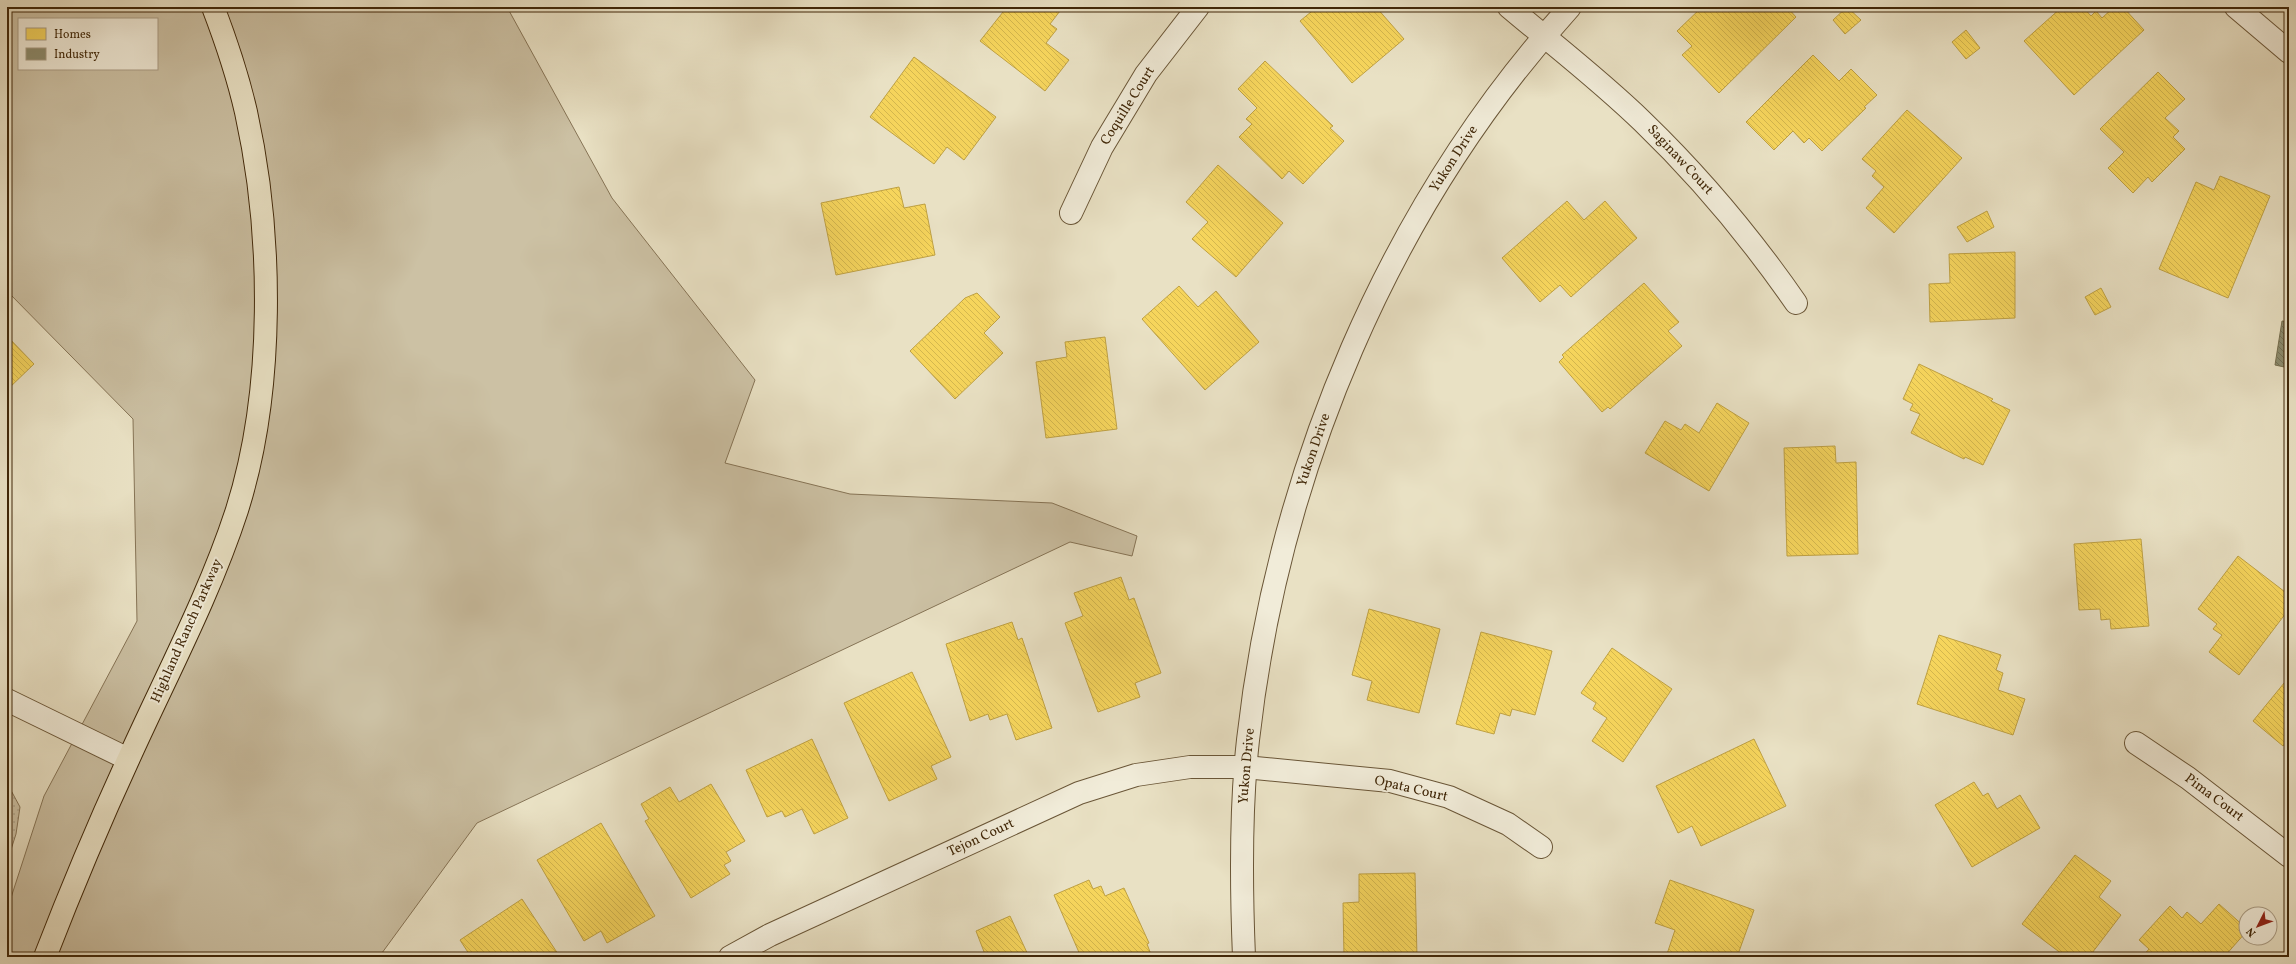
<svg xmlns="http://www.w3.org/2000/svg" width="2296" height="964" font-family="Vollkorn,serif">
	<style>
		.green { fill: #ccc1a4; stroke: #867456; fill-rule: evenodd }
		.park { fill: url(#park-dots); stroke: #867456 }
		.homes { fill: url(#homes-back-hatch); stroke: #bfa143 }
		.industry { fill: url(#industry-back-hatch); stroke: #756e4f }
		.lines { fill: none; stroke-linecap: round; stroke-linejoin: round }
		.minor-casing { stroke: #6a5637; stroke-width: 24 }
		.major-casing { stroke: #402708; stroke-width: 24 }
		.minor { stroke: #f1ecd9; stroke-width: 22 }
		.major { stroke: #e9e1c4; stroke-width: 22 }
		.labels { text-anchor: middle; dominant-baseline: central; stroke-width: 4; stroke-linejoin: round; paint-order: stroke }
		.street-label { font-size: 14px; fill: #402708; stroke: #f1ecd9 }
	</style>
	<defs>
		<pattern id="park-dots" width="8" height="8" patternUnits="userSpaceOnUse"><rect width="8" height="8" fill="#ccc1a4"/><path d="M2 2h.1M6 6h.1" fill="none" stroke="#b0a68c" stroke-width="1.8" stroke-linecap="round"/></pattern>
		<pattern id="homes-back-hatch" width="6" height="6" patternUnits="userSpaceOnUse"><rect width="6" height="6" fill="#f6d55c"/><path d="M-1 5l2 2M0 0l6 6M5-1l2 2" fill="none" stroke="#d4b74e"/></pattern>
		<pattern id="industry-back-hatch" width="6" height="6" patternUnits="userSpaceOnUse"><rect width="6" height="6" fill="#8c8c6e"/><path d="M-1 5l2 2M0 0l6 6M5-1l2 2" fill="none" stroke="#747258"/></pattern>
	</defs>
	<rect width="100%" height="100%" fill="#e9e1c4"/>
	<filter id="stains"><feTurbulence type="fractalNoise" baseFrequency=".005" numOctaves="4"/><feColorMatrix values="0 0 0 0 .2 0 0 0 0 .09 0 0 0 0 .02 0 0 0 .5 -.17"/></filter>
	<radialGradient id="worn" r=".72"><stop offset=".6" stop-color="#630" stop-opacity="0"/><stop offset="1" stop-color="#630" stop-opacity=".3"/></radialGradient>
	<path class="green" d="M 7,7 L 507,7 L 612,198 L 755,380 L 725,463 L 850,494 L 1052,503 L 1137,536 L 1132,556 L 1070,542 L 477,823 L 379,957 L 7,957 L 7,910 L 44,796 L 137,621 L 133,419 L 7,291 ZM 19,19 L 157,19 L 157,69 L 19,69 Z"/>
	<path class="park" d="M 7,783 L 20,807 L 16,834 L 7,862 Z"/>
	<g class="homes">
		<path d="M 1007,7 L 1055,7 L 1060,11 L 1050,24 L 1057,29 L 1046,43 L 1069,60 L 1045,91 L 980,41 Z"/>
		<path d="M 1317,7 L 1376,7 L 1404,39 L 1352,83 L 1300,21 Z"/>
		<path d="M 1702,7 L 1787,7 L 1796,17 L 1719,93 L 1682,55 L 1692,46 L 1677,31 Z"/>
		<path d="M 1847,7 L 1861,20 L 1845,34 L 1833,20 Z"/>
		<path d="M 2062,7 L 2083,7 L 2091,16 L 2096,11 L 2102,18 L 2114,7 L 2123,7 L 2144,30 L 2074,95 L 2024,41 Z"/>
		<path d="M 1966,30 L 1980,48 L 1966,59 L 1952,42 Z"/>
		<path d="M 1813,55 L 1839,81 L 1851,69 L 1877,95 L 1864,107 L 1866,108 L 1822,151 L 1809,138 L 1804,143 L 1793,131 L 1774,150 L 1746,122 Z"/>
		<path d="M 914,57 L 996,117 L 964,160 L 947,147 L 934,164 L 870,117 Z"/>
		<path d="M 1265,61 L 1333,126 L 1330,128 L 1344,141 L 1303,184 L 1289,171 L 1282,179 L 1239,137 L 1252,124 L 1246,119 L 1257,108 L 1238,89 Z"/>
		<path d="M 2158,72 L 2185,99 L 2165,118 L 2179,131 L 2173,137 L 2185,149 L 2152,182 L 2148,177 L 2133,193 L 2108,168 L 2124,152 L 2100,129 Z"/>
		<path d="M 1907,110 L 1962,158 L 1894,233 L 1866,208 L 1884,187 L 1872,176 L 1876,171 L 1862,159 Z"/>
		<path d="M 1218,165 L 1283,223 L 1236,277 L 1192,239 L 1208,222 L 1186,202 Z"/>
		<path d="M 2220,176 L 2270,196 L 2228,298 L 2159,269 L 2196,182 L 2214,190 Z"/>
		<path d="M 899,187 L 904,208 L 925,204 L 935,255 L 836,275 L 821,203 Z"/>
		<path d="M 1567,201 L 1584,220 L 1605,201 L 1637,238 L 1571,297 L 1560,285 L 1540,302 L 1502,258 Z"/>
		<path d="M 1987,211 L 1994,227 L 1967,242 L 1957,227 Z"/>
		<path d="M 2015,252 L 2015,318 L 1930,322 L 1929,284 L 1950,283 L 1949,254 Z"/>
		<path d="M 1644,283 L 1679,322 L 1668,331 L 1682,346 L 1610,409 L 1608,407 L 1602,412 L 1559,362 L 1564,357 L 1562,355 Z"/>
		<path d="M 1179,286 L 1198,307 L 1216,291 L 1259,342 L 1205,390 L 1142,319 Z"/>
		<path d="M 2101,288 L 2111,307 L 2095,315 L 2085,297 Z"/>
		<path d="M 977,293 L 1000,317 L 984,333 L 1003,353 L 955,399 L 910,351 L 965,298 Z"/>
		<path d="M 7,336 L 34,364 L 7,390 Z"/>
		<path d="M 1105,337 L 1117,429 L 1046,438 L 1036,362 L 1067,357 L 1065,342 Z"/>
		<path d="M 1919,364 L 1993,399 L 1991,401 L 2010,410 L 1983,465 L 1965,457 L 1964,459 L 1911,433 L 1920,414 L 1910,410 L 1913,404 L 1903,399 Z"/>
		<path d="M 1717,403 L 1749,423 L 1709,491 L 1645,453 L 1665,421 L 1681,430 L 1685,424 L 1699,433 Z"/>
		<path d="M 1835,446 L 1836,463 L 1856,462 L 1858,554 L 1787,556 L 1784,448 Z"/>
		<path d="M 2141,539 L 2149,626 L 2111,629 L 2110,619 L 2101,620 L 2100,609 L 2079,610 L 2074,544 Z"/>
		<path d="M 2238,556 L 2289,595 L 2289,609 L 2239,675 L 2209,652 L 2222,635 L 2213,629 L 2217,624 L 2198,609 Z"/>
		<path d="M 1121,577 L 1129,600 L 1134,598 L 1161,673 L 1135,683 L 1140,697 L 1098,712 L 1065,623 L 1083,616 L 1074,593 Z"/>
		<path d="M 1369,609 L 1440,629 L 1419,713 L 1367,700 L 1372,681 L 1352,675 Z"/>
		<path d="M 1012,622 L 1018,640 L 1022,638 L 1052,728 L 1016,740 L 1007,714 L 990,720 L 988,714 L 970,721 L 946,644 Z"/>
		<path d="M 1481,632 L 1552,651 L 1535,715 L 1512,709 L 1510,716 L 1500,713 L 1494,734 L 1456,724 Z"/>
		<path d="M 1939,635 L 2001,655 L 1996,670 L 2003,673 L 1998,690 L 2025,699 L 2013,735 L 1917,704 Z"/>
		<path d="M 1612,648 L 1672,689 L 1623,762 L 1592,741 L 1607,718 L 1593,709 L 1596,703 L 1581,693 Z"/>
		<path d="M 912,672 L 951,757 L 931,766 L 937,779 L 889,801 L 844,703 Z"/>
		<path d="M 2289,677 L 2289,738 L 2283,746 L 2253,721 Z"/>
		<path d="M 812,739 L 848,818 L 814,834 L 802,809 L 785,817 L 782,811 L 767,817 L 746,770 Z"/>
		<path d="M 1754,739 L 1786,806 L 1701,846 L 1692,826 L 1678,833 L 1656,786 Z"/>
		<path d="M 1974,782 L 1983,796 L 1988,793 L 1997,809 L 2020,795 L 2040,828 L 1972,867 L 1935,805 Z"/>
		<path d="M 711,784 L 745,841 L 726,852 L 731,861 L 724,865 L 730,874 L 691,898 L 645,821 L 649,819 L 641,804 L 670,787 L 679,802 Z"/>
		<path d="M 601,823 L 655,916 L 607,943 L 601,931 L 584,941 L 537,860 Z"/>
		<path d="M 2075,855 L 2111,881 L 2099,897 L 2121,915 L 2089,957 L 2066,957 L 2022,924 Z"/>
		<path d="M 1415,873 L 1417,957 L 1344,957 L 1343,903 L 1359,902 L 1359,874 Z"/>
		<path d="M 1089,880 L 1093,889 L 1101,886 L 1105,896 L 1124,888 L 1149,943 L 1147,944 L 1152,957 L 1081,957 L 1054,895 Z"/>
		<path d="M 1670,880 L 1754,910 L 1737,957 L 1666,957 L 1675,930 L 1655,923 Z"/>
		<path d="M 522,899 L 558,954 L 553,957 L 471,957 L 460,940 Z"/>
		<path d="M 2219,904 L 2246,928 L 2246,932 L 2224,957 L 2142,957 L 2149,949 L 2139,940 L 2170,906 L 2182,918 L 2187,912 L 2201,924 Z"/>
		<path d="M 1010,916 L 1029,957 L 986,957 L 976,931 Z"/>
	</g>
	<path class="industry" d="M 2282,321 L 2289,322 L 2289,368 L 2275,365 Z"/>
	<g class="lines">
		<g class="minor-casing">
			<g id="minor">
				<path d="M 1509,7 C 1554,45 1601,81 1643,122 C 1700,177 1751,238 1796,303"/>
				<path d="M 2236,7 L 2289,52"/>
				<path d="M 1071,213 L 1102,147 L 1146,74 L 1198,7"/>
				<path d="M 7,700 L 128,759"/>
				<path d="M 2136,743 L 2188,778 L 2289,856"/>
				<path d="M 730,957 L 770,935 L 1079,793 L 1136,775 L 1190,767 L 1245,767 L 1390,781 L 1449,797 L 1508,824 L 1541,847"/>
				<path d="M 1244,957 C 1241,885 1240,812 1248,740 C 1278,472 1388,208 1570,7"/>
			</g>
		</g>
		<g class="major-casing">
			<path id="major" d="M 45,957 C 71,890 99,823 129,758 C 166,676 209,596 237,510 C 275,390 273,234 246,112 C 238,77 226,41 213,7"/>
		</g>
		<use href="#minor" class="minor"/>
		<use href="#major" class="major"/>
	</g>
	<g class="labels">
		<g class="street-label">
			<text transform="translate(1128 106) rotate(-58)">Coquille Court</text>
			<text transform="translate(1454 159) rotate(-57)">Yukon Drive</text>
			<text transform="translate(1680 160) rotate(47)">Saginaw Court</text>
			<text transform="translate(1314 450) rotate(-71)">Yukon Drive</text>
			<text transform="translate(187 631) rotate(-66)">Highland Ranch Parkway</text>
			<text transform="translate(1247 766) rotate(-85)">Yukon Drive</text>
			<text transform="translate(1411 789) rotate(13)">Opata Court</text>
			<text transform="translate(2214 798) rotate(37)">Pima Court</text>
			<text transform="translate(981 838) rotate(-25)">Tejon Court</text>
		</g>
	</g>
	<rect width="2296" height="964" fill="none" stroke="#e9e1c4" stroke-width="24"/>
	<rect x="8" y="8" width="2280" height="948" fill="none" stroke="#402708" stroke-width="2"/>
	<rect x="12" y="12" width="2272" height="940" fill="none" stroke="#402708"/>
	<rect x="18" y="18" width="140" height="52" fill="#f1ecd9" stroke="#aa9d85"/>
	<rect x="26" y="28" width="20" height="12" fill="#f6d55c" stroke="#aa9d85"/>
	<text x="54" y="38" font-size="12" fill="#402708">Homes</text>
	<rect x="26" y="48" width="20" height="12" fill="#8c8c6e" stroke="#aa9d85"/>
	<text x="54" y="58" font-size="12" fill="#402708">Industry</text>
	<g transform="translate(2258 926) rotate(228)"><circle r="19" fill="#f1ecd9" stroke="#aa9d85"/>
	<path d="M0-3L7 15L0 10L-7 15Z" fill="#8f2418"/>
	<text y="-6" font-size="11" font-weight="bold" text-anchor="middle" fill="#402708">N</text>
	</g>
	<rect width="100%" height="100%" filter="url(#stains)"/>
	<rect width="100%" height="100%" fill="url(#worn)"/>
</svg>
